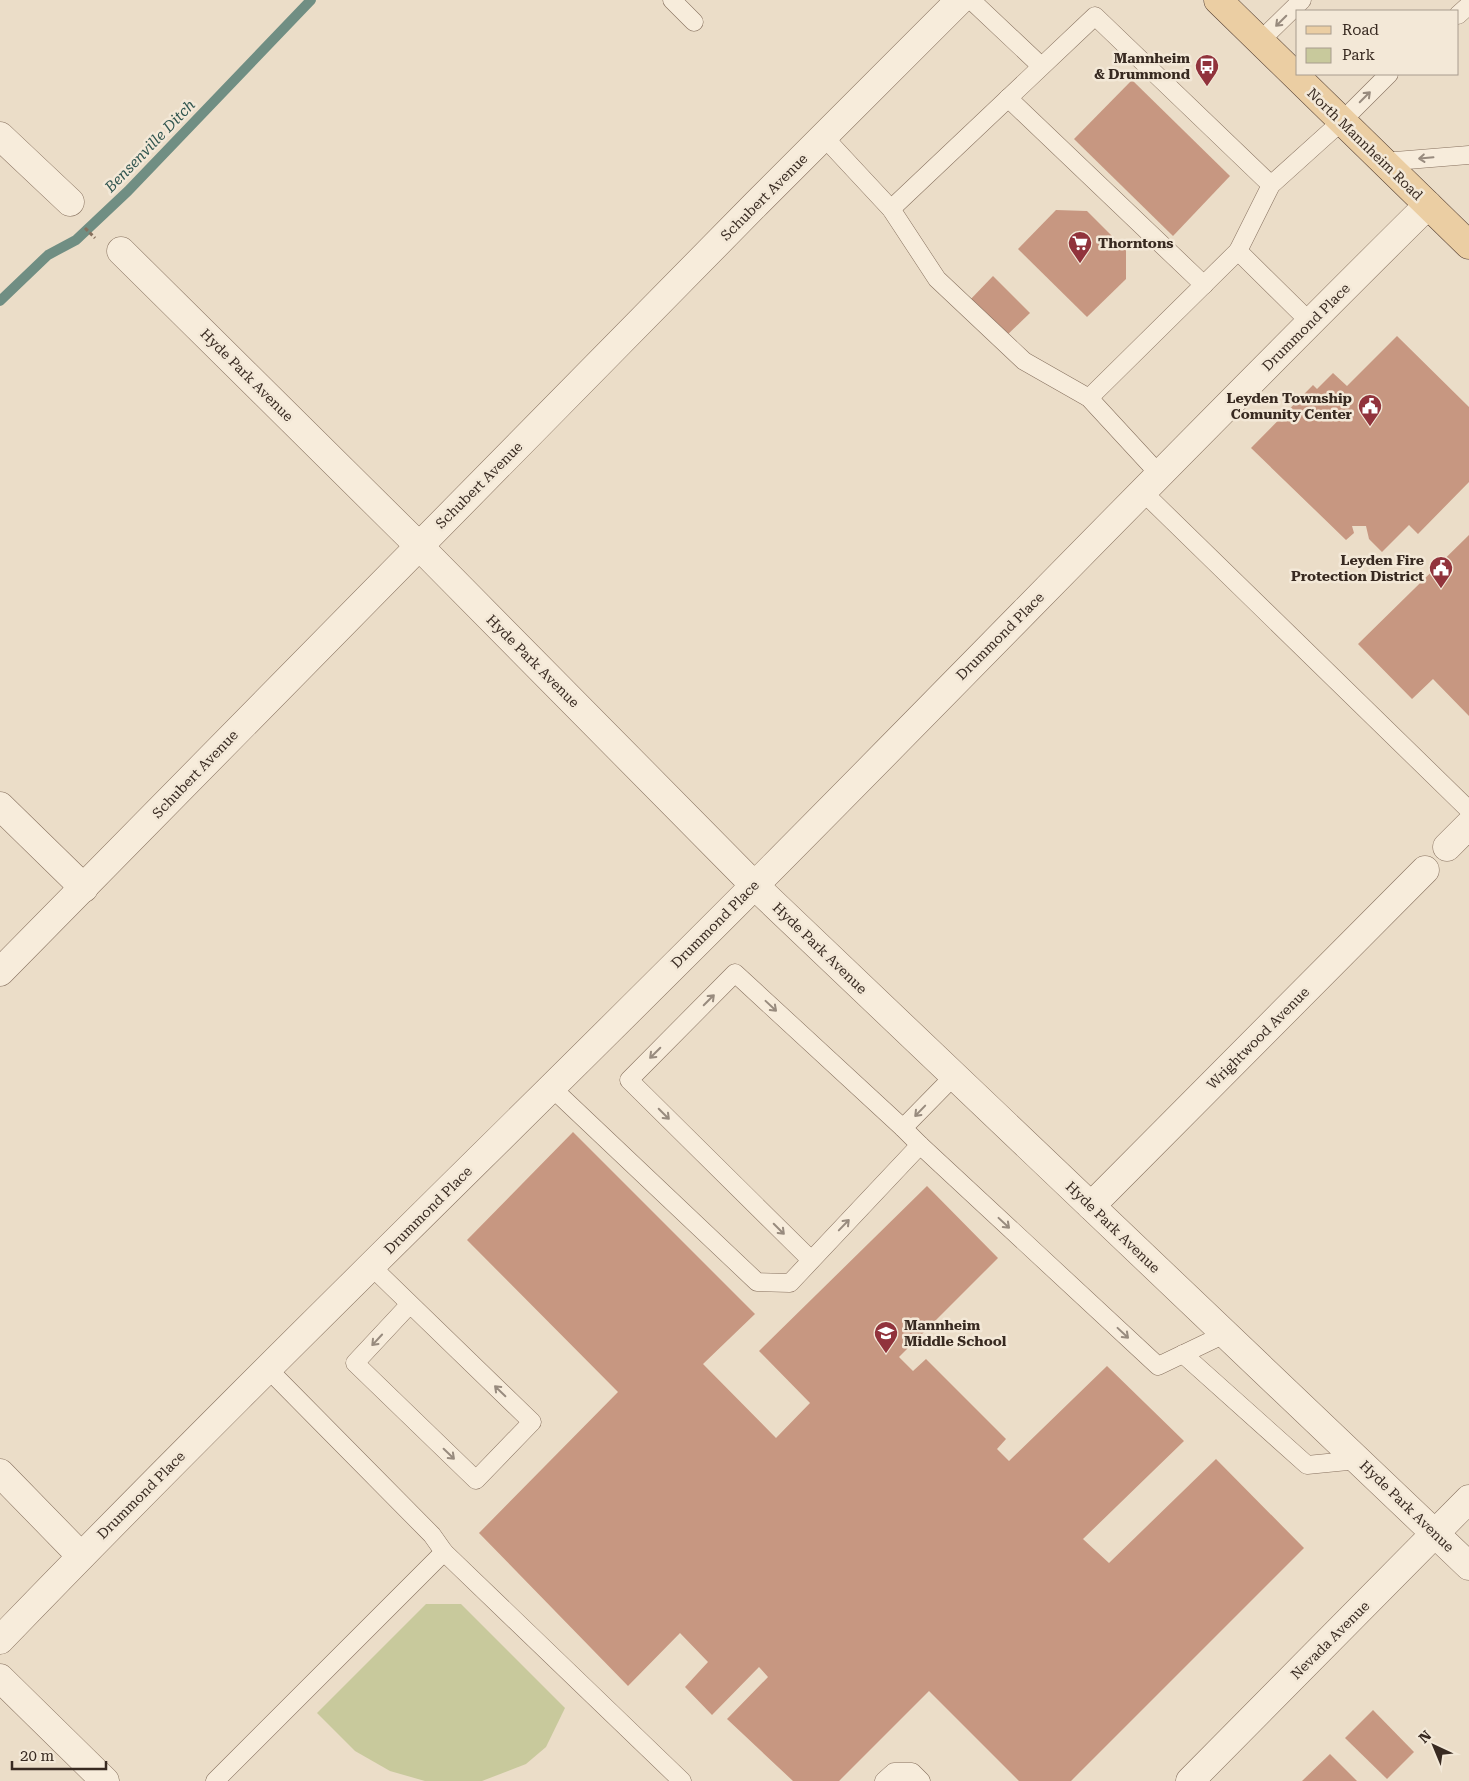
<svg xmlns="http://www.w3.org/2000/svg" width="1469" height="1781" font-family="'Roboto Serif',serif">
	<style>
		.park { fill: #c8c99c }
		.lines { fill: none; stroke-linecap: round; stroke-linejoin: round }
		.stream { stroke: #708e83; stroke-width: 10 }
		.building { fill: #c79781 }
		.service-casing { stroke: #86705e; stroke-width: 19 }
		.minor-casing { stroke: #86705e; stroke-width: 29 }
		.primary-casing { stroke: #553f32; stroke-width: 29 }
		.path { stroke: #86705e; stroke-width: 3; stroke-dasharray: 4 2.5; stroke-linecap: butt }
		.service { stroke: #f7ecdb; stroke-width: 18 }
		.minor { stroke: #f7ecdb; stroke-width: 28 }
		.primary { stroke: #ebcea3; stroke-width: 28 }
		.oneway { stroke: #988b7e }
		.labels { text-anchor: middle; dominant-baseline: central; stroke-width: 5; stroke-linejoin: round; paint-order: stroke }
		.poi-label { font-size: 14px; font-weight: bold; fill: #382a21; stroke: #f3e8d7; text-anchor: end }
		.street-label { font-size: 14px; fill: #382a21; stroke: #f3e8d7 }
		.water-label { font-size: 15px; font-style: italic; fill: #315650; stroke: #f3e8d7 }
	</style>
	<rect width="100%" height="100%" fill="#ebddc8"/>
	<path class="park" d="M 426,1604 L 461,1604 L 565,1708 L 546,1747 L 526,1764 L 482,1781 L 425,1781 L 390,1771 L 355,1751 L 317,1713 Z"/>
	<g class="lines">
		<path class="stream" d="M 0,301 L 48,255 L 76,240 L 128,191 L 311,0"/>
	</g>
	<g class="building">
		<path d="M 1132,80 L 1230,176 L 1173,236 L 1074,139 Z"/>
		<path d="M 1056,210 L 1087,211 L 1126,250 L 1126,279 L 1087,317 L 1018,249 Z"/>
		<path d="M 993,276 L 1030,313 L 1004,338 L 968,302 Z"/>
		<path d="M 1397,336 L 1469,407 L 1469,482 L 1418,534 L 1409,525 L 1382,552 L 1369,539 L 1366,526 L 1352,526 L 1354,533 L 1346,540 L 1251,448 L 1313,385 L 1317,389 L 1333,373 L 1347,386 Z"/>
		<path d="M 1469,535 L 1469,716 L 1433,679 L 1412,699 L 1358,644 Z"/>
		<path d="M 573,1132 L 755,1314 L 703,1364 L 776,1438 L 810,1403 L 759,1351 L 927,1186 L 998,1258 L 899,1357 L 913,1371 L 926,1359 L 1006,1439 L 997,1449 L 1009,1461 L 1107,1366 L 1184,1441 L 1083,1539 L 1109,1563 L 1216,1459 L 1304,1548 L 1071,1781 L 1019,1781 L 929,1691 L 839,1781 L 793,1781 L 727,1719 L 768,1677 L 759,1667 L 712,1715 L 685,1687 L 708,1662 L 680,1633 L 628,1686 L 479,1533 L 618,1392 L 467,1240 Z"/>
		<path d="M 1373,1710 L 1414,1752 L 1387,1779 L 1345,1738 Z"/>
		<path d="M 1330,1754 L 1357,1781 L 1302,1781 Z"/>
	</g>
	<g class="lines">
		<g class="service-casing">
			<g id="service">
				<path d="M 672,0 L 694,22"/>
				<path d="M 971,0 L 1041,66"/>
				<path d="M 1458,15 L 1469,5"/>
				<path d="M 1260,41 L 1302,0"/>
				<path d="M 1008,98 L 1204,285"/>
				<path d="M 824,137 L 891,209 L 937,279 L 1024,361 L 1089,398 L 1160,475"/>
				<path d="M 1383,162 L 1469,155"/>
				<path d="M 891,209 L 1095,16 L 1271,185"/>
				<path d="M 1238,251 L 1271,185 L 1342,121 L 1389,74"/>
				<path d="M 1089,398 L 1238,251 L 1311,323"/>
				<path d="M 1143,492 L 1469,810"/>
				<path d="M 954,1076 L 903,1128 L 920,1145 L 1158,1366 L 1225,1334"/>
				<path d="M 551,1087 L 757,1282 L 790,1283 L 920,1145"/>
				<path d="M 811,1260 L 629,1080 L 735,973 L 903,1128"/>
				<path d="M 372,1267 L 532,1422 L 476,1480 L 355,1363 L 410,1304"/>
				<path d="M 1183,1354 L 1307,1465 L 1358,1460"/>
				<path d="M 268,1369 L 432,1535 L 444,1552"/>
				<path d="M 215,1781 L 444,1552 L 682,1781"/>
				<path d="M 884,1781 L 894,1772 L 912,1772 L 921,1781"/>
			</g>
		</g>
		<g class="minor-casing">
			<g id="minor">
				<path d="M 0,136 L 70,202"/>
				<path d="M 121,251 L 419,546 L 754,885 L 1469,1566"/>
				<path d="M 0,806 L 84,888"/>
				<path d="M 1447,847 L 1469,825"/>
				<path d="M 0,972 L 757,203 L 960,0"/>
				<path d="M 1091,1206 L 1425,870"/>
				<path d="M 0,1473 L 81,1556"/>
				<path d="M 0,1640 C 247,1384 504,1137 755,885 C 980,659 1201,429 1428,205"/>
				<path d="M 0,1678 L 105,1781"/>
				<path d="M 1190,1781 L 1469,1499"/>
			</g>
		</g>
		<g class="primary-casing">
			<path id="primary" d="M 1218,0 L 1469,245"/>
		</g>
		<path class="path" d="M 85,228 L 95,238"/>
		<use href="#service" class="service"/>
		<use href="#minor" class="minor"/>
		<use href="#primary" class="primary"/>
	</g>
	<defs><path id="oneway-shaft" d="M-6 0H5M1.5-3L5.5 0L1.5 3" fill="none" stroke-width="1.6" stroke-linecap="round" stroke-linejoin="round" transform="scale(1.25)"/></defs>
	<g class="oneway">
		<use href="#oneway-shaft" transform="translate(1281 21) rotate(135)"/>
		<use href="#oneway-shaft" transform="translate(1365 97) rotate(-45)"/>
		<use href="#oneway-shaft" transform="translate(1426 158) rotate(175)"/>
		<use href="#oneway-shaft" transform="translate(709 1000) rotate(-45)"/>
		<use href="#oneway-shaft" transform="translate(771 1006) rotate(43)"/>
		<use href="#oneway-shaft" transform="translate(655 1053) rotate(135)"/>
		<use href="#oneway-shaft" transform="translate(920 1111) rotate(134)"/>
		<use href="#oneway-shaft" transform="translate(664 1114) rotate(45)"/>
		<use href="#oneway-shaft" transform="translate(1004 1223) rotate(43)"/>
		<use href="#oneway-shaft" transform="translate(844 1225) rotate(-46)"/>
		<use href="#oneway-shaft" transform="translate(779 1229) rotate(45)"/>
		<use href="#oneway-shaft" transform="translate(1123 1333) rotate(43)"/>
		<use href="#oneway-shaft" transform="translate(377 1340) rotate(133)"/>
		<use href="#oneway-shaft" transform="translate(500 1391) rotate(-136)"/>
		<use href="#oneway-shaft" transform="translate(449 1454) rotate(44)"/>
	</g>
	<defs>
		<g id="bus-pin" transform="scale(1.25)"><path d="M0 17L-7.5 6A9.5 9.5 0 1 1 7.5 6Z" fill="#91333c" stroke="#f3e8d7"/><path d="M-5-6H5V4H4V6H2V4H-2V6H-4V4H-5ZM-3.5-4V0h7V-4ZM-3.5 1.2v1.5H-2V1.2ZM2 1.2v1.5H3.5V1.2Z" fill="#fff"/></g>
		<g id="supermarket-pin" transform="scale(1.25)"><path d="M0 17L-7.5 6A9.5 9.5 0 1 1 7.5 6Z" fill="#91333c" stroke="#f3e8d7"/><path d="M-6-5.5h2.5l.6 2H6L4.5 2H-2.5L-4.4-4H-6ZM-1.5 3.2a1.3 1.3 0 1 0 .1 0ZM3 3.2a1.3 1.3 0 1 0 .1 0Z" fill="#fff"/></g>
		<g id="civic-pin" transform="scale(1.25)"><path d="M0 17L-7.5 6A9.5 9.5 0 1 1 7.5 6Z" fill="#91333c" stroke="#f3e8d7"/><path d="M-.6-6.5H3V-4.5H.6V-3L4-1V1h2V6H-6V1h2V-1L-.6-3ZM-1.2 2.5V6h2.4V2.5Z" fill="#fff"/></g>
		<g id="school-pin" transform="scale(1.25)"><path d="M0 17L-7.5 6A9.5 9.5 0 1 1 7.5 6Z" fill="#91333c" stroke="#f3e8d7"/><path d="M0-5L7-2L0 1L-7-2ZM-4 1L0 2.5L4 1V4Q0 6-4 4Z" fill="#fff"/></g>
	</defs>
	<g fill-rule="evenodd">
		<use href="#bus-pin" x="1207" y="66"/>
		<use href="#supermarket-pin" x="1080" y="243"/>
		<use href="#civic-pin" x="1370" y="406"/>
		<use href="#civic-pin" x="1441" y="568"/>
		<use href="#school-pin" x="886" y="1333"/>
	</g>
	<g class="labels">
		<g class="poi-label">
			<text x="1190" y="58">Mannheim<tspan x="1190" dy="16">&amp; Drummond</tspan></text>
			<text x="1098" y="243" text-anchor="start">Thorntons</text>
			<text x="1352" y="398">Leyden Township<tspan x="1352" dy="16">Comunity Center</tspan></text>
			<text x="1424" y="560">Leyden Fire<tspan x="1424" dy="16">Protection District</tspan></text>
			<text x="904" y="1325" text-anchor="start">Mannheim<tspan x="904" dy="16">Middle School</tspan></text>
		</g>
		<g class="street-label">
			<text transform="translate(1365 144) rotate(44)">North Mannheim Road</text>
			<text transform="translate(764 197) rotate(-45)">Schubert Avenue</text>
			<text transform="translate(1306 327) rotate(-45)">Drummond Place</text>
			<text transform="translate(247 375) rotate(45)">Hyde Park Avenue</text>
			<text transform="translate(479 485) rotate(-45)">Schubert Avenue</text>
			<text transform="translate(1000 636) rotate(-45)">Drummond Place</text>
			<text transform="translate(533 661) rotate(45)">Hyde Park Avenue</text>
			<text transform="translate(195 774) rotate(-46)">Schubert Avenue</text>
			<text transform="translate(715 924) rotate(-45)">Drummond Place</text>
			<text transform="translate(820 948) rotate(44)">Hyde Park Avenue</text>
			<text transform="translate(1258 1038) rotate(-45)">Wrightwood Avenue</text>
			<text transform="translate(428 1210) rotate(-45)">Drummond Place</text>
			<text transform="translate(1113 1227) rotate(44)">Hyde Park Avenue</text>
			<text transform="translate(141 1495) rotate(-45)">Drummond Place</text>
			<text transform="translate(1407 1506) rotate(44)">Hyde Park Avenue</text>
			<text transform="translate(1330 1640) rotate(-45)">Nevada Avenue</text>
		</g>
		<g class="water-label">
			<text transform="translate(150 146) rotate(-46)">Bensenville Ditch</text>
		</g>
	</g>
	<rect x="1296" y="10" width="162" height="65" fill="#f3e8d7" stroke="#a89c8e"/>
	<rect x="1306" y="26" width="25" height="8" fill="#ebcea3" stroke="#a89c8e"/>
	<text x="1342" y="35" font-size="15" fill="#382a21">Road</text>
	<rect x="1306" y="48" width="25" height="15" fill="#c8c99c" stroke="#a89c8e"/>
	<text x="1342" y="60" font-size="15" fill="#382a21">Park</text>
	<g transform="translate(1434 1746) rotate(316)" stroke="#f3e8d7" stroke-width="4" paint-order="stroke">
	<path d="M0-4L9 19L0 12L-9 19Z" fill="#382a21"/>
	<text y="-8" font-size="14" font-weight="bold" text-anchor="middle" fill="#382a21">N</text>
	</g>
	<path d="M12 1761v8h94v-8" fill="none" stroke="#382a21" stroke-width="2.5"/>
	<text x="20" y="1761" font-size="15" fill="#382a21" stroke="#f3e8d7" stroke-width="4" paint-order="stroke">20 m</text>
</svg>
